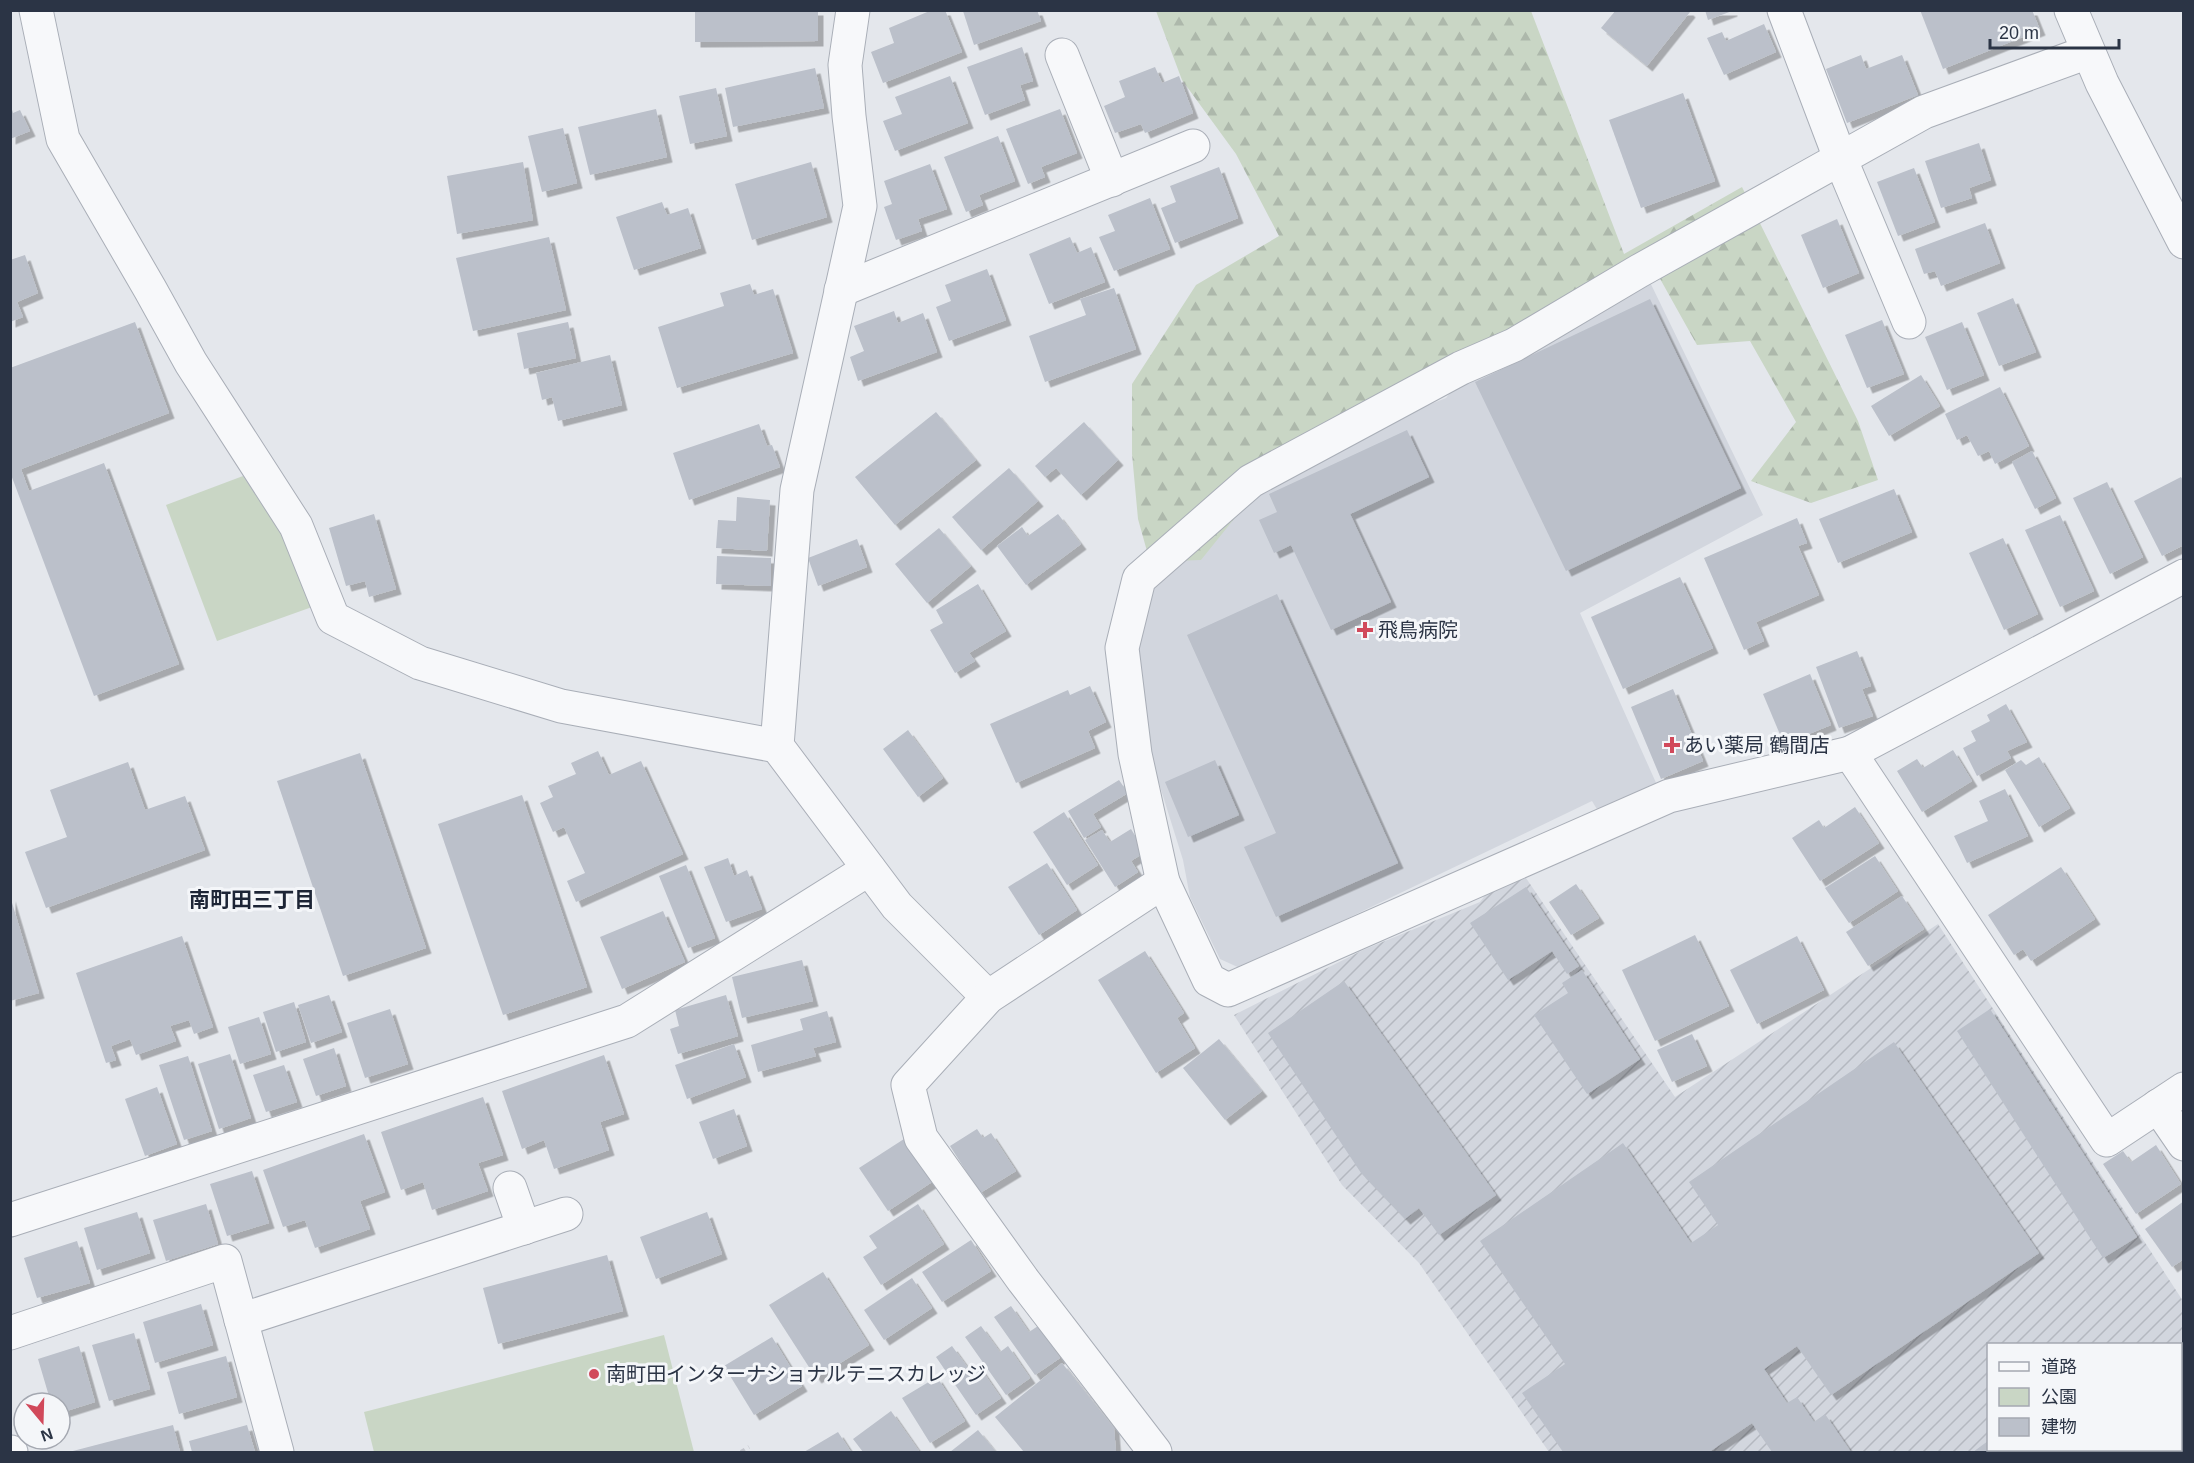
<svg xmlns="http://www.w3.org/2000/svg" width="2194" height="1463" font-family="Arial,'Noto Sans JP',sans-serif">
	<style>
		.built { fill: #d2d6de }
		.industrial { fill: url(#industrial-furrows) }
		.green { fill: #c9d6c5 }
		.forest { fill: url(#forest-firs) }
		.building { fill: #bbc0ca; filter: url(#shadow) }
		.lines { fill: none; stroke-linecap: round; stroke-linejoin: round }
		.minor-casing { stroke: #a9aeb7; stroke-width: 35 }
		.path { stroke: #c2c5cb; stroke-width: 4; stroke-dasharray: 4.5 4.5; stroke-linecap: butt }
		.minor { stroke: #f7f8fa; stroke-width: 33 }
		.poi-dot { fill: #d1495b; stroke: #f4f6f9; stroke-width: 2 }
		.labels { text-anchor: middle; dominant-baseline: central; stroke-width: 6; stroke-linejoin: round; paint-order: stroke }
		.poi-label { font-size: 20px; fill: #2b3445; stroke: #f4f6f9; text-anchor: start }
		.neighbourhood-label { font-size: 21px; font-weight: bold; fill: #1d2536; stroke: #f4f6f9 }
	</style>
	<defs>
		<pattern id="industrial-furrows" width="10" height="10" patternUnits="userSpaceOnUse" patternTransform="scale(1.5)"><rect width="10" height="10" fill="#d2d6de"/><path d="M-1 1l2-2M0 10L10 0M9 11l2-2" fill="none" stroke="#b4b8c0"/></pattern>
		<pattern id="forest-firs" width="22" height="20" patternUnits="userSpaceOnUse" patternTransform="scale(1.5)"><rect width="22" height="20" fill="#c9d6c5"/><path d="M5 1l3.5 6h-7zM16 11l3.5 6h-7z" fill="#adb8ab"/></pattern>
		<filter id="shadow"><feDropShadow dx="5.5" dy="5.5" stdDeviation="0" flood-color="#0004"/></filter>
	</defs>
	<rect width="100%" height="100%" fill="#e4e7ec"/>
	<path class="built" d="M 1646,274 L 1763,515 L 1580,613 L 1657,785 L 1598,811 L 1592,801 L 1242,969 L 1220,959 L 1190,897 L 1183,860 L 1148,748 L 1138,647 L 1152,587 L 1264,488 L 1396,418 L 1446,398 L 1465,373 Z"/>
	<path class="industrial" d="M 1526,878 L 1675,1097 L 1938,924 L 2183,1301 L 2183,1377 L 2181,1379 L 2180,1344 L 1988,1344 L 1988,1450 L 2081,1450 L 2077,1452 L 1549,1452 L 1419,1263 L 1342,1185 L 1234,1015 L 1363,950 L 1480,902 L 1489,890 Z"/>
	<g class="green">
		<path d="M 243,476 L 280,531 L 312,607 L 217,641 L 166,505 Z"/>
		<path d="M 664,1335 L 694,1452 L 374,1452 L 364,1412 Z"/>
	</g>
	<g class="forest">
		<path d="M 1156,11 L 1531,11 L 1624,254 L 1742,187 L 1858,421 L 1878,480 L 1811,503 L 1751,481 L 1796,422 L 1750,341 L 1697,345 L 1654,268 L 1300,437 L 1201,560 L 1150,562 L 1138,519 L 1132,454 L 1132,384 L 1196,285 L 1279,236 L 1236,154 L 1182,80 Z"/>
		<path d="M 2183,1381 L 2183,1452 L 2084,1452 L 2088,1450 L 2180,1450 L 2180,1383 Z"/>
	</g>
	<g class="building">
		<path d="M 695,10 L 818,10 L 818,41 L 695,42 Z"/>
		<path d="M 932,10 L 945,10 L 962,52 L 883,83 L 871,52 L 894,43 L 889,28 Z"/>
		<path d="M 965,10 L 1037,10 L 1041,21 L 974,45 L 963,11 Z"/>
		<path d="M 1616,10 L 1688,10 L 1690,12 L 1647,66 L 1601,28 Z"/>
		<path d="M 1705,10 L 1732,10 L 1732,11 L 1708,20 Z"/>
		<path d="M 1920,10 L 2032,10 L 2040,30 L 1943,69 Z"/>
		<path d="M 1764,24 L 1776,52 L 1724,75 L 1707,38 L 1722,32 L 1726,41 Z"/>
		<path d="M 1022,47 L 1033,81 L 1020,85 L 1025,100 L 985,115 L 967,67 Z"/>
		<path d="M 1861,55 L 1866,69 L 1902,55 L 1918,95 L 1847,123 L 1826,69 Z"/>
		<path d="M 1155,67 L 1162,83 L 1179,76 L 1193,113 L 1145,133 L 1141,124 L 1115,133 L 1104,106 L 1125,97 L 1119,81 Z"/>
		<path d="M 815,68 L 824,108 L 733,127 L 725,88 Z"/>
		<path d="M 950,76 L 968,123 L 895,151 L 883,121 L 902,114 L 895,97 Z"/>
		<path d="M 716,88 L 727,136 L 690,144 L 679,96 Z"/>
		<path d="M 1683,93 L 1715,181 L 1641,208 L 1609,120 Z"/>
		<path d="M 11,106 L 13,113 L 20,110 L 30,131 L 10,139 Z"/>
		<path d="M 656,109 L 667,157 L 590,175 L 578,127 Z"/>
		<path d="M 1060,109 L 1077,153 L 1041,167 L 1045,177 L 1028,184 L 1006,129 Z"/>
		<path d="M 563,128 L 577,183 L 542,192 L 528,136 Z"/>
		<path d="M 998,136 L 1015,181 L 979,195 L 983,205 L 966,212 L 944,157 Z"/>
		<path d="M 1979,143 L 1991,180 L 1969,188 L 1972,198 L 1941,208 L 1925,161 Z"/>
		<path d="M 523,162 L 533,220 L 457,234 L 447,176 Z"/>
		<path d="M 811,162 L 827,217 L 752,240 L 735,184 Z"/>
		<path d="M 930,164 L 947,209 L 918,219 L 922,231 L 896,240 L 884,207 L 892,204 L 884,181 Z"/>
		<path d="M 1219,167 L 1238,218 L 1175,243 L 1161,208 L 1176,202 L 1170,186 Z"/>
		<path d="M 1914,168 L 1935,222 L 1898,236 L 1877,182 Z"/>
		<path d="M 1150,198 L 1170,249 L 1114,271 L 1099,237 L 1115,231 L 1108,215 Z"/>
		<path d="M 662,202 L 667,215 L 688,208 L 701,248 L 634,270 L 616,217 Z"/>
		<path d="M 1837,219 L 1859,273 L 1823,288 L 1801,235 Z"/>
		<path d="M 1985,223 L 2000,263 L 1941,286 L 1935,271 L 1924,274 L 1915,249 Z"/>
		<path d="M 549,237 L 566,310 L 473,331 L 456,258 Z"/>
		<path d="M 1070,237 L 1077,253 L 1091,247 L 1105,282 L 1049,304 L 1029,254 Z"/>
		<path d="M 25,255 L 38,293 L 17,302 L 23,317 L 10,322 L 10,260 Z"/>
		<path d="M 987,269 L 1006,320 L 949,341 L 936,307 L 951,301 L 945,285 Z"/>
		<path d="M 750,284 L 754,295 L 773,289 L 793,353 L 677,388 L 658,327 L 724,306 L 720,293 Z"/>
		<path d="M 1114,288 L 1136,349 L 1045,382 L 1029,336 L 1086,315 L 1080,299 Z"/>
		<path d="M 2013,298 L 2036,352 L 1999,366 L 1977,313 Z"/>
		<path d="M 1650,299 L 1741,488 L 1566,571 L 1475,382 Z"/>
		<path d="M 894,311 L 898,323 L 923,313 L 937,352 L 858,381 L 850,357 L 864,351 L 854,326 Z"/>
		<path d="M 1882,320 L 1904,374 L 1867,388 L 1845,335 Z"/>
		<path d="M 135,322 L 169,413 L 21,469 L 29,491 L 104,463 L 179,664 L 94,696 L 10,472 L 10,368 Z"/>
		<path d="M 568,322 L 576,358 L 524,369 L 517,333 Z"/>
		<path d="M 1962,322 L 1984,375 L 1947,390 L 1925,337 Z"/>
		<path d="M 610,355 L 622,405 L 558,421 L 552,397 L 542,400 L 536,373 Z"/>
		<path d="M 1921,375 L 1940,406 L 1889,436 L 1871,406 Z"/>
		<path d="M 2000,387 L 2029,446 L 1995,464 L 1989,451 L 1978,456 L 1967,435 L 1957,440 L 1945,414 Z"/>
		<path d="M 936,412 L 976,460 L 895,525 L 855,477 Z"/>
		<path d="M 1084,422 L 1118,460 L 1081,495 L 1056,468 L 1045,477 L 1035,466 Z"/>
		<path d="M 759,424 L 767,446 L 772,445 L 780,467 L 689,500 L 673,453 Z"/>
		<path d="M 1407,430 L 1429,477 L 1350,514 L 1391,602 L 1331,630 L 1291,545 L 1274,553 L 1259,520 L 1277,512 L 1269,494 Z"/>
		<path d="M 2032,451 L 2056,498 L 2035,509 L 2012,462 Z"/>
		<path d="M 1009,468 L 1038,501 L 981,550 L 952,517 Z"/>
		<path d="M 2181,477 L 2184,482 L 2184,545 L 2162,556 L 2134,501 Z"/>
		<path d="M 2107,482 L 2143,557 L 2110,574 L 2073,498 Z"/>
		<path d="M 1894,489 L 1912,532 L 1838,563 L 1819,519 Z"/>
		<path d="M 737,497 L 770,500 L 767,551 L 716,548 L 718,520 L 736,521 Z"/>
		<path d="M 374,514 L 396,589 L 369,597 L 365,581 L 346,586 L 329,528 Z"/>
		<path d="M 1058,514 L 1081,544 L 1026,585 L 997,546 L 1022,527 L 1028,536 Z"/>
		<path d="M 2060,515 L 2094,591 L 2060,607 L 2025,530 Z"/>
		<path d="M 1797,518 L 1807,543 L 1798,546 L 1819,595 L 1756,622 L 1764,641 L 1744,650 L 1704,558 Z"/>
		<path d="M 939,528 L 971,566 L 927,603 L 895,564 Z"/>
		<path d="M 2003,538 L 2038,614 L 2004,630 L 1969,553 Z"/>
		<path d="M 857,539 L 867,567 L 818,586 L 808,558 Z"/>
		<path d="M 717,556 L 771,558 L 771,586 L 716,584 Z"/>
		<path d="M 1680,577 L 1713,648 L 1623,689 L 1591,617 Z"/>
		<path d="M 978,584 L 1006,631 L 969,653 L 975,661 L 955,673 L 930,630 L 943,623 L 936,610 Z"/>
		<path d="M 1277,594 L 1398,863 L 1276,917 L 1244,847 L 1276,833 L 1187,635 Z"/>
		<path d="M 1857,651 L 1871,686 L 1862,689 L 1873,716 L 1839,728 L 1816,667 Z"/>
		<path d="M 1810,674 L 1831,725 L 1784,744 L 1763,694 Z"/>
		<path d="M 1090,686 L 1106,722 L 1088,731 L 1095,748 L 1016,783 L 990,724 L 1068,690 L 1070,695 Z"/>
		<path d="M 1673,689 L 1703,761 L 1661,779 L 1631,707 Z"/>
		<path d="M 2006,704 L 2027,742 L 2007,751 L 2011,758 L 1977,776 L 1963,748 L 1976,741 L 1971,731 L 1990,721 L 1987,715 Z"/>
		<path d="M 908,730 L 943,778 L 918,797 L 883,749 Z"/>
		<path d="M 1953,750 L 1972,781 L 1922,812 L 1897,771 L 1917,759 L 1923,768 Z"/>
		<path d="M 598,751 L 609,775 L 641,761 L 683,854 L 576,902 L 567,881 L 585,873 L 564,827 L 553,832 L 540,803 L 553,797 L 548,786 L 576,774 L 571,763 Z"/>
		<path d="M 360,753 L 426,948 L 343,976 L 277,781 Z"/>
		<path d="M 2039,757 L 2070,808 L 2039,827 L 2005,770 L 2021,760 L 2026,765 Z"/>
		<path d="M 1215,760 L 1239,815 L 1188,837 L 1165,782 Z"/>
		<path d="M 128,762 L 145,810 L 185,796 L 205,850 L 46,908 L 25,852 L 67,837 L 50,790 Z"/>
		<path d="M 1119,780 L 1128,793 L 1093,814 L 1101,827 L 1084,838 L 1068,811 Z"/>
		<path d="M 2005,789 L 2028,836 L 1967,863 L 1954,836 L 1988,821 L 1979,801 Z"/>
		<path d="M 522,795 L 587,987 L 503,1015 L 438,824 Z"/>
		<path d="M 1855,807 L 1879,843 L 1820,881 L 1792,838 L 1819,820 L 1824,828 Z"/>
		<path d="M 1064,812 L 1098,865 L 1067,885 L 1033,832 Z"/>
		<path d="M 1131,829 L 1145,852 L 1131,861 L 1138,872 L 1115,887 L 1085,840 L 1102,830 L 1110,842 Z"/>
		<path d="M 1875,856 L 1898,891 L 1849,923 L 1825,888 Z"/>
		<path d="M 728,858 L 734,876 L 747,870 L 762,909 L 726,922 L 704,867 Z"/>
		<path d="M 1047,863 L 1077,910 L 1039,935 L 1008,887 Z"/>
		<path d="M 686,865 L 715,938 L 688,948 L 659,876 Z"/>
		<path d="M 2061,867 L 2095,919 L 2031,961 L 2023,949 L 2014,955 L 1988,915 Z"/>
		<path d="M 1576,884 L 1599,918 L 1571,935 L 1549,902 Z"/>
		<path d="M 1526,887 L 1579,966 L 1567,974 L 1552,951 L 1508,980 L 1470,923 Z"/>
		<path d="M 10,896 L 39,993 L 10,1001 Z"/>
		<path d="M 1902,896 L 1924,929 L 1868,966 L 1846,932 Z"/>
		<path d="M 663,911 L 685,962 L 622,989 L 600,937 Z"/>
		<path d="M 1695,935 L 1729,1006 L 1655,1041 L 1622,970 Z"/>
		<path d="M 182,936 L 213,1027 L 194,1034 L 189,1020 L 170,1026 L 176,1041 L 136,1055 L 130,1039 L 111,1046 L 116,1060 L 106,1063 L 76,973 Z"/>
		<path d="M 1797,936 L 1824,990 L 1757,1024 L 1730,970 Z"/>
		<path d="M 1145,951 L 1184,1013 L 1177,1018 L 1195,1048 L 1156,1073 L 1098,980 Z"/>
		<path d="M 802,960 L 813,1001 L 742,1018 L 732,977 Z"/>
		<path d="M 1582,970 L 1640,1059 L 1587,1094 L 1534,1015 L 1568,993 L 1562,983 Z"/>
		<path d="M 1344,981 L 1496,1195 L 1439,1235 L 1419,1208 L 1405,1219 L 1361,1173 L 1268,1033 Z"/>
		<path d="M 329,995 L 342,1032 L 311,1043 L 298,1005 Z"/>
		<path d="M 726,995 L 738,1036 L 678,1054 L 670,1029 L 679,1026 L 675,1010 Z"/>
		<path d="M 294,1002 L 306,1042 L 276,1052 L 263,1012 Z"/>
		<path d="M 390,1009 L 408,1064 L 365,1078 L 347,1023 Z"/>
		<path d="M 1990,1009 L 2137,1237 L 2103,1258 L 1957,1031 Z"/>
		<path d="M 827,1011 L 836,1042 L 813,1048 L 816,1056 L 758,1072 L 751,1045 L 803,1030 L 800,1019 Z"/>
		<path d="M 259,1017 L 271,1054 L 240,1064 L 228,1027 Z"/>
		<path d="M 1692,1034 L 1707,1066 L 1672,1082 L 1657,1050 Z"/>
		<path d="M 1219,1039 L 1262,1091 L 1225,1120 L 1183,1068 Z"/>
		<path d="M 1894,1042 L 2039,1253 L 1831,1395 L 1797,1346 L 1764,1369 L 1787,1403 L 1797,1397 L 1814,1422 L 1825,1414 L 1851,1452 L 1772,1452 L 1752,1423 L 1709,1452 L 1563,1452 L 1522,1393 L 1565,1364 L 1480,1241 L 1623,1143 L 1691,1243 L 1718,1225 L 1689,1182 Z"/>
		<path d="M 734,1044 L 746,1077 L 687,1099 L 675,1065 Z"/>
		<path d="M 334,1048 L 346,1086 L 316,1096 L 303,1059 Z"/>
		<path d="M 230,1054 L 251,1118 L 219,1129 L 198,1064 Z"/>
		<path d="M 604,1055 L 624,1114 L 600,1122 L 609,1150 L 554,1169 L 544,1140 L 522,1149 L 502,1091 Z"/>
		<path d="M 188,1056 L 212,1131 L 184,1140 L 159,1065 Z"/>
		<path d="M 284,1065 L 297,1102 L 266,1112 L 253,1075 Z"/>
		<path d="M 157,1087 L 177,1144 L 145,1156 L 125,1099 Z"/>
		<path d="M 483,1097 L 503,1155 L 478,1163 L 488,1191 L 432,1210 L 423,1182 L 401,1190 L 381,1132 Z"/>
		<path d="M 734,1109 L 747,1146 L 713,1159 L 699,1122 Z"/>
		<path d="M 977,1129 L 983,1138 L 991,1133 L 1016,1171 L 980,1193 L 950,1146 Z"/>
		<path d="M 364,1134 L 385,1192 L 360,1201 L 370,1229 L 315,1248 L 305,1220 L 283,1227 L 263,1170 Z"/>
		<path d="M 904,1139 L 932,1182 L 888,1211 L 859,1168 Z"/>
		<path d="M 2156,1145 L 2181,1184 L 2136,1214 L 2103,1164 L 2123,1151 L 2131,1162 Z"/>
		<path d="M 252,1171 L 269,1223 L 227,1236 L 210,1184 Z"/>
		<path d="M 2184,1201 L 2184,1259 L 2172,1267 L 2145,1229 Z"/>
		<path d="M 206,1204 L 218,1244 L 166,1261 L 153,1220 Z"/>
		<path d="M 918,1204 L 944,1244 L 881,1285 L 863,1257 L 877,1248 L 869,1236 Z"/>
		<path d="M 137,1212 L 150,1253 L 97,1270 L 84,1228 Z"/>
		<path d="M 707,1212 L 722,1254 L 656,1279 L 640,1237 Z"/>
		<path d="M 971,1240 L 991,1271 L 942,1302 L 922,1272 Z"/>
		<path d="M 77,1241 L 90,1283 L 37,1298 L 24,1258 Z"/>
		<path d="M 607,1255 L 623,1311 L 498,1344 L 483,1288 Z"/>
		<path d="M 823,1272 L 869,1345 L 816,1378 L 769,1305 Z"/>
		<path d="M 912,1278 L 932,1308 L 884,1340 L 864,1310 Z"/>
		<path d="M 201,1304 L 213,1345 L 155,1363 L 143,1322 Z"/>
		<path d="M 1011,1306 L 1029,1332 L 1038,1326 L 1060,1358 L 1035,1375 L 994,1317 Z"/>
		<path d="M 981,1326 L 1000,1352 L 1008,1346 L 1030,1378 L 1006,1395 L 965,1337 Z"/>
		<path d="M 134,1333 L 150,1389 L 109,1401 L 92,1345 Z"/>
		<path d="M 772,1337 L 802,1386 L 754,1415 L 724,1366 Z"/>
		<path d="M 79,1346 L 95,1402 L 60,1413 L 60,1403 L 51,1403 L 38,1359 Z"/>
		<path d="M 952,1346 L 971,1372 L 979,1366 L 1001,1398 L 976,1415 L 936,1357 Z"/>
		<path d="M 226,1356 L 237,1397 L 179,1414 L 167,1372 Z"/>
		<path d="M 1062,1363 L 1114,1428 L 1116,1452 L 1024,1452 L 995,1417 Z"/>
		<path d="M 937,1377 L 965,1421 L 930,1443 L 902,1398 Z"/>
		<path d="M 891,1411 L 919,1451 L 917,1452 L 863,1452 L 853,1439 Z"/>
		<path d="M 173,1425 L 180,1452 L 69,1452 Z"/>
		<path d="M 247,1425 L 255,1452 L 192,1452 L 189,1441 Z"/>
		<path d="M 978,1430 L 996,1452 L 950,1452 Z"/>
		<path d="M 838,1432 L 851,1452 L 804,1452 Z"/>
		<path d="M 1988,1441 L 1988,1450 L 2016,1450 L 2018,1452 L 1973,1452 Z"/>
	</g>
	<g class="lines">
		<g class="minor-casing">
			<g id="minor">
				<path d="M 36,10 L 63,139 L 150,289 L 191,363 L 296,526 L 333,618 L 420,663 L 561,706 L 777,746"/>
				<path d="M 853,10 L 845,65 L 849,116 L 860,206 L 797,490 L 777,746 L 897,906 L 988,997"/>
				<path d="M 1784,10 L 1840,158 L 1909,322"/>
				<path d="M 2071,10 L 2102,83 L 2184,242"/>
				<path d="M 2088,52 L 1924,112 L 1639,271 L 1514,345 L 1461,368 L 1251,481 L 1139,579 L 1122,648 L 1135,754 L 1163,882 L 1209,980 L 1228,990 L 1669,796 L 1850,753 L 2184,576"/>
				<path d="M 1062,55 L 1112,180"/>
				<path d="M 841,290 L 1193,146"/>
				<path d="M 1850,753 L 2107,1140 L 2184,1089"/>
				<path d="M 2158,1106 L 2184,1144"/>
				<path d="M 510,1188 L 524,1228"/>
				<path d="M 10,1220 L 627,1021 L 869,869"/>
				<path d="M 241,1320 L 566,1214"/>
				<path d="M 10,1333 L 225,1261 L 277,1452"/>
				<path d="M 10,1452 L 11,1452"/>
				<path d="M 1155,1452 L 1023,1280 L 921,1138 L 908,1085 L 988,997 L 1163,882"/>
			</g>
		</g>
		<path class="path" d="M 741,1452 L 749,1447"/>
		<use href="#minor" class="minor"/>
	</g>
	<g class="poi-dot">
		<path d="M1362 621h6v6h6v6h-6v6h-6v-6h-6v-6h6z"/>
		<path d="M1669 736h6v6h6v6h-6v6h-6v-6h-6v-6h6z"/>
		<circle cx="594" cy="1374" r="6"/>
	</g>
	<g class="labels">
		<g class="poi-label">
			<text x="1378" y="630">飛鳥病院</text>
			<text x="1684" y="745">あい薬局 鶴間店</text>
			<text x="606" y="1374">南町田インターナショナルテニスカレッジ</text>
		</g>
		<g class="neighbourhood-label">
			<text x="252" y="899">南町田三丁目</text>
		</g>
	</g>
	<rect width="2194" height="1463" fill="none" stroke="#2b3445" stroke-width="24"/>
	<rect x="1987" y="1343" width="195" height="108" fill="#f4f6f9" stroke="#a4a8b1" stroke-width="1.5"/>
	<rect x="1999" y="1362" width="30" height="9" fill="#f7f8fa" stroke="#a4a8b1" stroke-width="1.5"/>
	<text x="2041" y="1373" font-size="18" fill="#2b3445">道路</text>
	<rect x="1999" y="1388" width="30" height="18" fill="#c9d6c5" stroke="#a4a8b1" stroke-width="1.5"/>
	<text x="2041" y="1403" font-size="18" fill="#2b3445">公園</text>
	<rect x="1999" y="1418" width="30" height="18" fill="#bbc0ca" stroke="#a4a8b1" stroke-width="1.5"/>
	<text x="2041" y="1433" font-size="18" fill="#2b3445">建物</text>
	<g transform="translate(42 1421) rotate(161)"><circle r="28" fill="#f4f6f9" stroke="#a4a8b1" stroke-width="1.5"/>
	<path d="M0-4.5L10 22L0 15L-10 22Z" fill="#d1495b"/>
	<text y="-9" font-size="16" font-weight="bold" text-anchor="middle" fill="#2b3445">N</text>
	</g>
	<path d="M1990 39v9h129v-9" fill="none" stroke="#2b3445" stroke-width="3"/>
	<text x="1999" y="39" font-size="18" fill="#2b3445" stroke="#f4f6f9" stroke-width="4.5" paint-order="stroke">20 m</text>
</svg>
